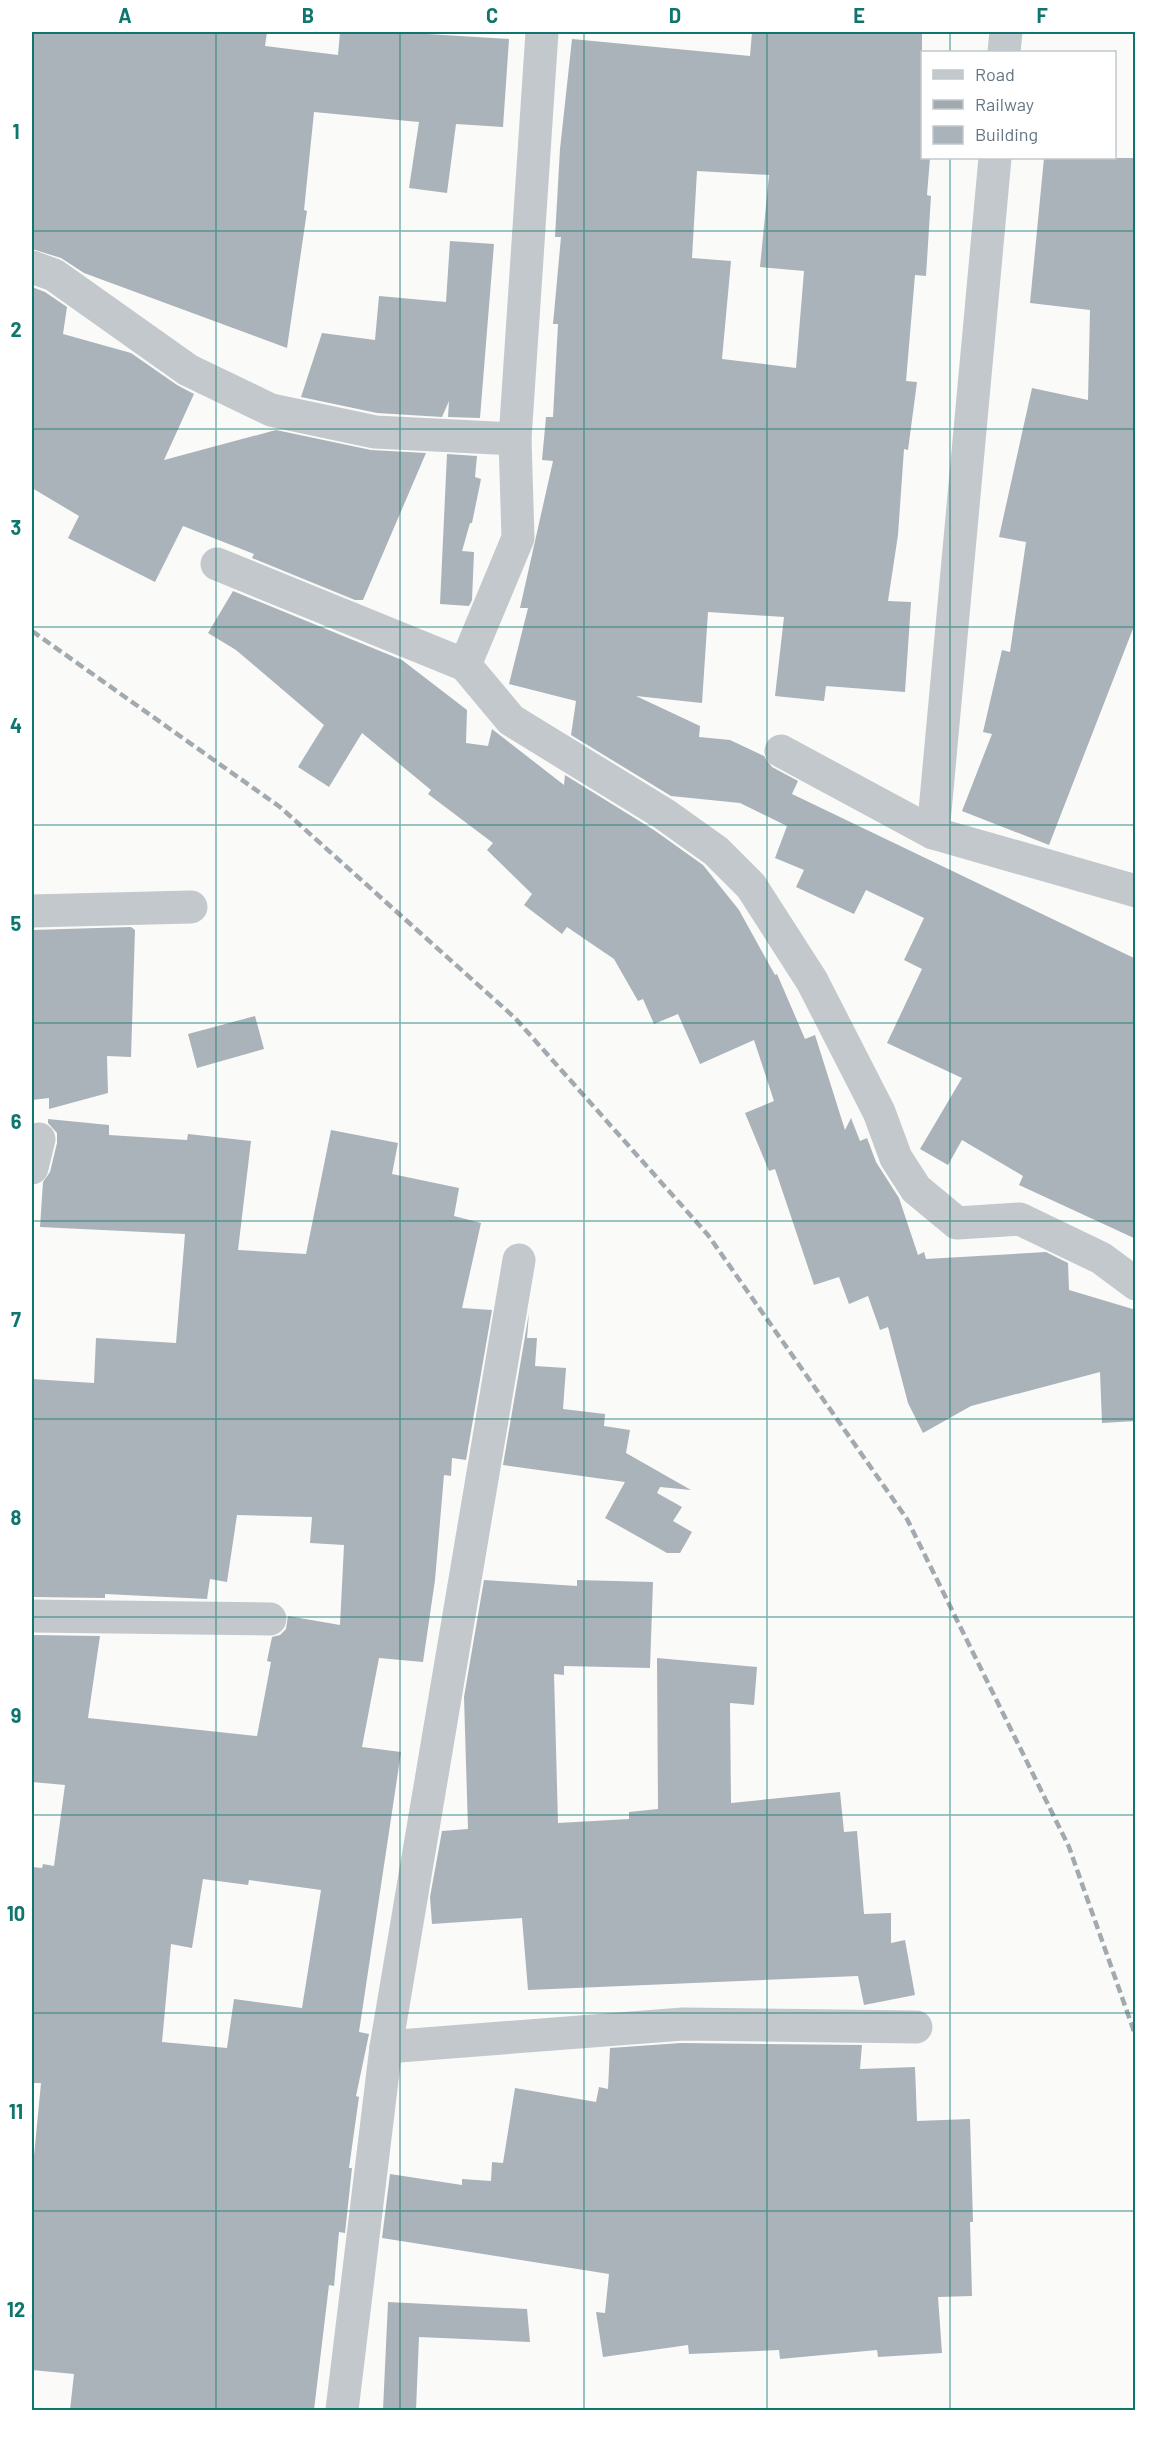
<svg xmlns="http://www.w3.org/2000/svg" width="1167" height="2442" font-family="Barlow,sans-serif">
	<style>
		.building { fill: #aab3b9; fill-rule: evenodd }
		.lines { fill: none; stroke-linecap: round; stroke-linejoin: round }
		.street { stroke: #c3c8cc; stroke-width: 33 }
		.rail { stroke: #a2aab0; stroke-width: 4.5; stroke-dasharray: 9 4.5; stroke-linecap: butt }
		.grid { fill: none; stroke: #0f766e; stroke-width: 1.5; stroke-opacity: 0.55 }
		.neatline { fill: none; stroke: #0f766e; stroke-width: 2 }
		.grid-label { font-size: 20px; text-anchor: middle; font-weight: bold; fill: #0f766e }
	</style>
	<rect width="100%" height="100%" fill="#fafaf8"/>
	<g class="building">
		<path d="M 32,32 L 267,32 L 265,46 L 338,55 L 340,32 L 395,32 L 509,39 L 503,127 L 456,124 L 447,193 L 409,188 L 419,122 L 314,112 L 304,210 L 307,211 L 287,348 L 84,273 L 61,258 L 32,249 Z"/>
		<path d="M 752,32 L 922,32 L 922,158 L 930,158 L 927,195 L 931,196 L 926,276 L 915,275 L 906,381 L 917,382 L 908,450 L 904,449 L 898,535 L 888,601 L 911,602 L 905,692 L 826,686 L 824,701 L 775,696 L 784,617 L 708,612 L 702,703 L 636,696 L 700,726 L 699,737 L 730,740 L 764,756 L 772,767 L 798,781 L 792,794 L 1136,959 L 1136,1239 L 1019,1185 L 1023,1176 L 962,1140 L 948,1165 L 920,1149 L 962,1078 L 887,1043 L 922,969 L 904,960 L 924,918 L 866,890 L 854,914 L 796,887 L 804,870 L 775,858 L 787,826 L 740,803 L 671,796 L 571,735 L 576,701 L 509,684 L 528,608 L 520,608 L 553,461 L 542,460 L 546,417 L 553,417 L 558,324 L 553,324 L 561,237 L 555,237 L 560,149 L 572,39 L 750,56 ZM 697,171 L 769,175 L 760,267 L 804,271 L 796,368 L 722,359 L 731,261 L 692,258 Z"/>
		<path d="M 1044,158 L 1136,158 L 1136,621 L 1049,845 L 962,811 L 992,734 L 983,732 L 1002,650 L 1010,652 L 1026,542 L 999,537 L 1032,388 L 1088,400 L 1090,310 L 1030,303 Z"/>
		<path d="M 450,241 L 494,244 L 480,418 L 448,417 L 449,401 L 442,417 L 377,413 L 301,397 L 322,333 L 375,340 L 379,296 L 446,302 Z"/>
		<path d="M 32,287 L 45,292 L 67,307 L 63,334 L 131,353 L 177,385 L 194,394 L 164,460 L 276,430 L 371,450 L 426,453 L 363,600 L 355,600 L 252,558 L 254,554 L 183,526 L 155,582 L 68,538 L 79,516 L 32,488 Z"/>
		<path d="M 447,454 L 477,456 L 475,477 L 481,479 L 472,523 L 470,523 L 462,551 L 474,552 L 472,600 L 469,606 L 440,604 Z"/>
		<path d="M 233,591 L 402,660 L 467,710 L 466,743 L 488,746 L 492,729 L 564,785 L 565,775 L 654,830 L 703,865 L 739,910 L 775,975 L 777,974 L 805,1039 L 815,1035 L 845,1130 L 851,1118 L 860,1141 L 867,1138 L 876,1162 L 899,1198 L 918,1255 L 924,1252 L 926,1259 L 1046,1252 L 1068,1263 L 1069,1290 L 1136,1310 L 1136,1421 L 1102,1423 L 1100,1372 L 971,1406 L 923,1433 L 908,1403 L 888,1327 L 880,1330 L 868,1296 L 849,1304 L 839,1277 L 814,1285 L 775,1169 L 769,1171 L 745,1113 L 774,1101 L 754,1040 L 700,1064 L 678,1014 L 654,1024 L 643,999 L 638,1001 L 614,959 L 567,927 L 562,934 L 524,905 L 532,894 L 487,850 L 493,843 L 428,794 L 431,790 L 362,733 L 329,787 L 298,767 L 324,725 L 236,650 L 208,633 Z"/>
		<path d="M 131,927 L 135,930 L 131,1057 L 107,1056 L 108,1093 L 49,1109 L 49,1098 L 32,1100 L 32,930 Z"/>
		<path d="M 255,1016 L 264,1049 L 197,1068 L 188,1034 Z"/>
		<path d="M 48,1119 L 109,1125 L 109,1135 L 187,1140 L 188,1134 L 251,1141 L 238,1250 L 306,1254 L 331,1130 L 398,1143 L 392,1174 L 459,1188 L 454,1216 L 481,1223 L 462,1308 L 492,1310 L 466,1460 L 452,1458 L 451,1476 L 444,1475 L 435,1580 L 423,1662 L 379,1658 L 362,1747 L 401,1752 L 359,2032 L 369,2034 L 356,2096 L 359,2097 L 349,2168 L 352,2168 L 345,2233 L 339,2232 L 334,2286 L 329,2285 L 314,2410 L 70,2410 L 74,2374 L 32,2370 L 32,2156 L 34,2156 L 41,2083 L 32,2083 L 32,1867 L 42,1868 L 43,1864 L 54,1866 L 65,1785 L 32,1782 L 32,1635 L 100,1636 L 88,1718 L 257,1736 L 271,1662 L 267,1661 L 272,1637 L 280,1635 L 286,1629 L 288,1616 L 340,1625 L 344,1545 L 310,1543 L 312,1517 L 237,1515 L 227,1582 L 210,1579 L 207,1599 L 105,1594 L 105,1598 L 32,1597 L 32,1379 L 94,1383 L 96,1338 L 176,1343 L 185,1234 L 40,1227 L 43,1182 L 50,1172 L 57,1143 L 57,1133 L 48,1123 ZM 203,1879 L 248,1885 L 249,1880 L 321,1890 L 302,2008 L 234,1999 L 227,2048 L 162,2042 L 171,1944 L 192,1948 Z"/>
		<path d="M 529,1313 L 527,1338 L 537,1338 L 535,1366 L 566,1368 L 563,1409 L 605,1414 L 604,1426 L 630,1430 L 626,1453 L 691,1490 L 660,1487 L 657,1493 L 682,1507 L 673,1521 L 692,1532 L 680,1553 L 667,1553 L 605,1518 L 625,1482 L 503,1465 Z"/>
		<path d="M 484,1580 L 577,1586 L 577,1580 L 653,1582 L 650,1668 L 564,1666 L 564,1675 L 554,1674 L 558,1823 L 629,1819 L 629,1812 L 658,1809 L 657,1658 L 757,1667 L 754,1705 L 730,1703 L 731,1803 L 840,1792 L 844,1832 L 857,1831 L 864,1914 L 891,1913 L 891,1943 L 905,1940 L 915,1995 L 864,2005 L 858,1976 L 528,1990 L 522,1918 L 432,1924 L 430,1897 L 442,1831 L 468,1829 L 464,1697 Z"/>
		<path d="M 681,2043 L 862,2045 L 860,2069 L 915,2067 L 917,2121 L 970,2119 L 973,2222 L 970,2222 L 972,2296 L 938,2297 L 942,2353 L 878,2357 L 877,2350 L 780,2359 L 779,2350 L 689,2354 L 688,2345 L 603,2357 L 596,2312 L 605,2313 L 609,2274 L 382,2238 L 390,2174 L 462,2185 L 462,2179 L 491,2181 L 492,2162 L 503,2163 L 515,2088 L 596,2102 L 599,2087 L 608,2089 L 610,2048 Z"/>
		<path d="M 388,2302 L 527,2309 L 530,2342 L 419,2337 L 416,2410 L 383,2410 Z"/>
	</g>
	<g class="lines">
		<g class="street">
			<path d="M 1004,52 L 1006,32"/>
			<path d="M 32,267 L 54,275 L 188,370 L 271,410 L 375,432 L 515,439"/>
			<path d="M 217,564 L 465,665 L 511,720 L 664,814 L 716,851 L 751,886 L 812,981 L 879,1112 L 896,1158 L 916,1189 L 957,1223 L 1020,1219 L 1101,1258 L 1136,1284"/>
			<path d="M 465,665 L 518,538 L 515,439 L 542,32"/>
			<path d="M 781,751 L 933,833 L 1136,891"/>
			<path d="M 933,833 L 995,158"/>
			<path d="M 32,911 L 191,907"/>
			<path d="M 32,1168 L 39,1139"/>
			<path d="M 32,1616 L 270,1619"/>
			<path d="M 386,2047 L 683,2024 L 916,2027"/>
			<path d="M 342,2410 L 386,2047 L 519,1260"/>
		</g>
		<path class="rail" d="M 32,631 L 280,807 L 515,1018 L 708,1235 L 907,1519 L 1069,1847 L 1136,2037"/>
	</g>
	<path class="grid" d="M 216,32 L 216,2410M 400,32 L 400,2410M 584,32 L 584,2410M 767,32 L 767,2410M 950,32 L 950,52M 950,158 L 950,2410M 32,231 L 1136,231M 32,429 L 1136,429M 32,627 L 1136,627M 32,825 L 1136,825M 32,1023 L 1136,1023M 32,1221 L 1136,1221M 32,1419 L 1136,1419M 32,1617 L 1136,1617M 32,1815 L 1136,1815M 32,2013 L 1136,2013M 32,2211 L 1136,2211"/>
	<rect width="1167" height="2442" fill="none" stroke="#ffffff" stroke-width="66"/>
	<rect x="921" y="51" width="195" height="108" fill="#ffffff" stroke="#c1c8cd" stroke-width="1.5"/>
	<rect x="933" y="70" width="30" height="9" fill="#c3c8cc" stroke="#c1c8cd" stroke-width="1.5"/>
	<text x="975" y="81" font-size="18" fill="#657683">Road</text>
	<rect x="933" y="100" width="30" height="9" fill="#a2aab0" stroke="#c1c8cd" stroke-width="1.5"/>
	<text x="975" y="111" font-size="18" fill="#657683">Railway</text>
	<rect x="933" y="126" width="30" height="18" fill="#aab3b9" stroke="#c1c8cd" stroke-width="1.5"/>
	<text x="975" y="141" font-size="18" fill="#657683">Building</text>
	<rect x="33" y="33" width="1101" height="2376" class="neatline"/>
	<g class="grid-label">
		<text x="125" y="23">A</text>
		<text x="308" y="23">B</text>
		<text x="492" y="23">C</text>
		<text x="675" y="23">D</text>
		<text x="859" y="23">E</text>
		<text x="1042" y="23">F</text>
		<text x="16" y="139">1</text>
		<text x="16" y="337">2</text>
		<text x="16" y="535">3</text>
		<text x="16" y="733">4</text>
		<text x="16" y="931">5</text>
		<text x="16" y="1129">6</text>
		<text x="16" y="1327">7</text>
		<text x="16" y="1525">8</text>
		<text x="16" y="1723">9</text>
		<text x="16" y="1921">10</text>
		<text x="16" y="2119">11</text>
		<text x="16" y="2317">12</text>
	</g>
</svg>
